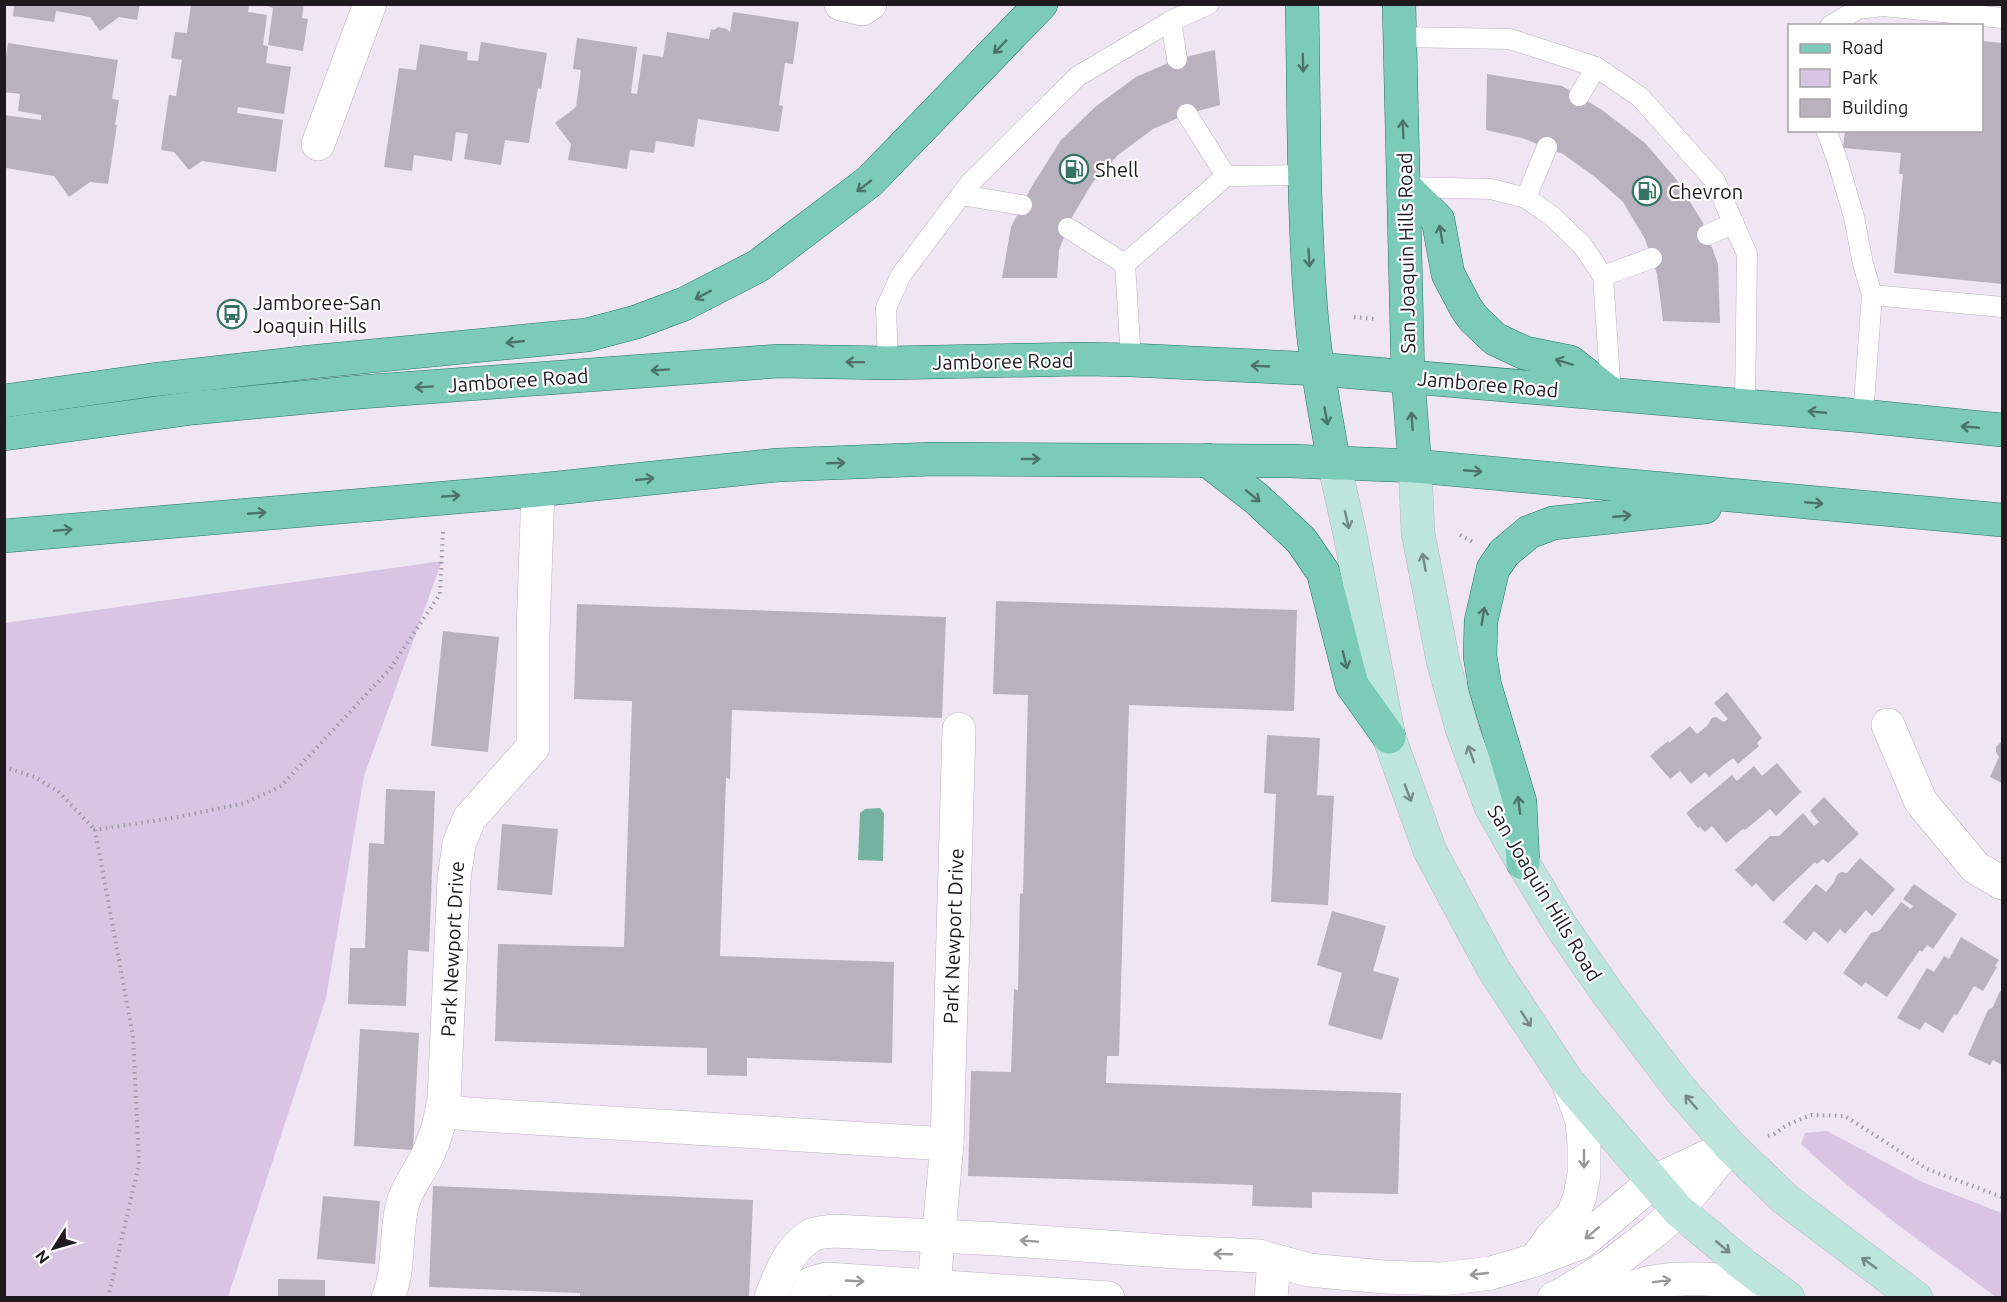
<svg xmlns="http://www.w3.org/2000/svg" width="2007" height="1302" font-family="Ubuntu,sans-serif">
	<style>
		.green { fill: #dac4e3 }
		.water { fill: #72b49f }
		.building { fill: #bab1be }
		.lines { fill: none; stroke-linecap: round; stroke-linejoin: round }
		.lane-casing { stroke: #bcb3c0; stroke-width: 21 }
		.street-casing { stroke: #bcb3c0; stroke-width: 34 }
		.secondary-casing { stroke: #bcb3c0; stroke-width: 34 }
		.primary-casing { stroke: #227663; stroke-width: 34 }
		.path { stroke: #a199a4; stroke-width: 4; stroke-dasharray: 1.5 4.5; stroke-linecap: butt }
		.lane { stroke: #fff; stroke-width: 20 }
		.street { stroke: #fff; stroke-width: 33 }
		.secondary { stroke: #bde5db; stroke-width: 33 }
		.primary { stroke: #7ccbb8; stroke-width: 33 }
		.oneway { stroke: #4d726c }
		.oneway2 { stroke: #758a86 }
		.oneway3 { stroke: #9a989a }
		.labels { text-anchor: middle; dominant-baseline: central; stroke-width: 4.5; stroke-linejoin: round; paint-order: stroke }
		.poi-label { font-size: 20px; fill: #1e1a1f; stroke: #fff; text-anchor: start }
		.street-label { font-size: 20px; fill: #1e1a1f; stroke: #fff }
	</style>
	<rect width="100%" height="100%" fill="#efe5f3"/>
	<g class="green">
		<path d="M 442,561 L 364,776 L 326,998 L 228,1297 L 5,1297 L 5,623 Z"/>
		<path d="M 1827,1131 L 1922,1182 L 2002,1213 L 2002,1297 L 1996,1297 C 1930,1248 1861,1201 1801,1144 L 1805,1133 Z"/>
	</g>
	<path class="water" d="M 880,808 L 884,813 L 883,861 L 858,860 L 860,813 L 865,809 Z"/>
	<g class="building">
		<path d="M 14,4 L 140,4 L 137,20 L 119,17 L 100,31 L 90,17 L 56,11 L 54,22 L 13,16 Z"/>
		<path d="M 191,4 L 249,4 L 248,12 L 267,15 L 263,45 L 268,46 L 266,63 L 291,67 L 284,114 L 238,107 L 237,113 L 283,120 L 276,172 L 202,161 L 189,170 L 174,152 L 161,150 L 169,95 L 176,96 L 182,60 L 171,58 L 175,32 L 187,33 Z"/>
		<path d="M 260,4 L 304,4 L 302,18 L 308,19 L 303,51 L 268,45 L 273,8 Z"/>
		<path d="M 733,12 L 799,22 L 793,64 L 785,63 L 779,105 L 783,106 L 779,132 L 698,119 L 694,147 L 656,141 L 654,153 L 630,150 L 627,169 L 568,160 L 571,144 L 555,123 L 576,107 L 581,70 L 573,69 L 577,38 L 637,47 L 631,93 L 637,94 L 643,54 L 663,57 L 667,32 L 709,39 L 711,29 L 714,30 L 718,27 L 727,29 L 730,32 Z"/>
		<path d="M 1982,41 L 2002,43 L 2002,284 L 1894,273 L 1903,174 L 1899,174 L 1901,153 L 1843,148 L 1845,130 L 1982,130 Z"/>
		<path d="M 481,42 L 547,53 L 541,89 L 538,88 L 529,143 L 505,140 L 501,165 L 464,159 L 468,134 L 456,132 L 452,161 L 414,155 L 412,171 L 384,167 L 399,68 L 416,70 L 420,44 L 468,52 L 467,60 L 478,61 Z"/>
		<path d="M 8,43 L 118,60 L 112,99 L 119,100 L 115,125 L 117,125 L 108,184 L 90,182 L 69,197 L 54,176 L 6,168 L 4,115 L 41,120 L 41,115 L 18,111 L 20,94 L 4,92 L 4,71 Z"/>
		<path d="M 1215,50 L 1220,105 L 1187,114 L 1153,129 L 1118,155 L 1093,182 L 1072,217 L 1059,250 L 1057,278 L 1002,278 L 1011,227 L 1032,186 L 1061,140 L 1095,107 L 1136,77 L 1177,59 Z"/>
		<path d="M 1487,74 L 1562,86 L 1602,110 L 1645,143 L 1676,179 L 1703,223 L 1718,264 L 1720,323 L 1663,321 L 1657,274 L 1645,239 L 1623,202 L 1595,177 L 1563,154 L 1522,138 L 1486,130 Z"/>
		<path d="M 996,601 L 1297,610 L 1294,711 L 1129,705 L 1119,1056 L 1107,1056 L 1106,1083 L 1401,1093 L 1398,1194 L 1312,1192 L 1312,1208 L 1252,1206 L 1253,1185 L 968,1176 L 971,1071 L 1011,1072 L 1014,989 L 1018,990 L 1020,893 L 1023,894 L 1028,695 L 993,694 Z"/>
		<path d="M 577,604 L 946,617 L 942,718 L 732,710 L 730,779 L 726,778 L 720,956 L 894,962 L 892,1063 L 747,1058 L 747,1076 L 707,1075 L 707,1048 L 495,1041 L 498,944 L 624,947 L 632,701 L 574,699 Z"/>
		<path d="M 443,631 L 499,637 L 488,752 L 431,746 Z"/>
		<path d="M 1727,692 L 1762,738 L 1757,743 L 1759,746 L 1738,764 L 1733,758 L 1709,777 L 1705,772 L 1691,784 L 1680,771 L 1670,779 L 1650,756 L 1668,741 L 1669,743 L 1690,726 L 1697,734 L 1707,726 L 1712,718 L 1716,717 L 1724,722 L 1728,719 L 1714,703 Z"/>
		<path d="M 1267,735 L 1320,738 L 1317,795 L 1334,796 L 1328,905 L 1271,902 L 1276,794 L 1264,793 Z"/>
		<path d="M 2002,741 L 2002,783 L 1990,777 L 1999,757 L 1996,752 L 1996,747 Z"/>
		<path d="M 1777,763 L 1801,792 L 1776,816 L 1770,809 L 1745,830 L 1743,829 L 1726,843 L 1712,826 L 1705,832 L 1700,827 L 1698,828 L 1686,813 L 1732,775 L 1737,781 L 1754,766 L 1762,776 Z"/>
		<path d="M 386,789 L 435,791 L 429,952 L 408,950 L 406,1006 L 348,1004 L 350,948 L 365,948 L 369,843 L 384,844 Z"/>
		<path d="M 1824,797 L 1859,834 L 1828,863 L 1823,859 L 1817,864 L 1815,862 L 1773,902 L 1756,883 L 1752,887 L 1735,870 L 1770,836 L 1779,836 L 1803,813 L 1814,826 L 1819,822 L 1810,811 Z"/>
		<path d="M 502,824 L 558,829 L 552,895 L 497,890 Z"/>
		<path d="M 1860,858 L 1895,889 L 1872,916 L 1866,910 L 1845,934 L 1840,929 L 1828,943 L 1814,931 L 1806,941 L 1783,922 L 1816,884 L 1826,892 L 1834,882 L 1837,875 L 1841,872 L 1847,873 Z"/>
		<path d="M 1914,884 L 1957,914 L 1933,949 L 1927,945 L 1922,952 L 1920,950 L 1887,997 L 1865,982 L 1862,987 L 1843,973 L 1871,933 L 1879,931 L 1901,902 L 1911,909 L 1913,906 L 1903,899 Z"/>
		<path d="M 1332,911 L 1386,926 L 1373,971 L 1399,978 L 1382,1040 L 1328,1025 L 1342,973 L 1317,965 Z"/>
		<path d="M 1961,937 L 1999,960 L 1995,966 L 1997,967 L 1983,991 L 1974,986 L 1957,1015 L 1954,1014 L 1943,1033 L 1925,1022 L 1920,1030 L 1897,1018 L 1927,968 L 1934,972 L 1944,956 L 1949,959 Z"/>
		<path d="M 2000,991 L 2002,992 L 2002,1065 L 1993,1060 L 1990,1065 L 1968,1055 L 1988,1010 L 1993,1007 Z"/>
		<path d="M 360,1029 L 419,1033 L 413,1150 L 354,1146 Z"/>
		<path d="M 433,1186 L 753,1200 L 749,1298 L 580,1298 L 580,1293 L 429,1287 Z"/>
		<path d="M 323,1196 L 380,1201 L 375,1264 L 317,1259 Z"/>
		<path d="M 278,1279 L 325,1280 L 325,1298 L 278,1298 Z"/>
	</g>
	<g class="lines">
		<g class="lane-casing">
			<g id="lane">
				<path d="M 1171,21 L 1177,59"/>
				<path d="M 1830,26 L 1858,9 L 1883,6 L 2002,18"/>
				<path d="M 1400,37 L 1510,39 L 1596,67 L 1640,97 L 1715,181 L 1747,254 L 1745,405"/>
				<path d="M 1579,96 L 1596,67"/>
				<path d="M 1187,114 L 1226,176 L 1305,175"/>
				<path d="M 1826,130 L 1837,159 L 1854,217 L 1863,264 L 1872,295 L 1863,416"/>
				<path d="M 1405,187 L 1491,189 L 1526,198 L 1553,217 L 1582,245 L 1603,276 L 1611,394"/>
				<path d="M 961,195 L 1022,205"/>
				<path d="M 1526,198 L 1547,147"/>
				<path d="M 1068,228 L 1125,264 L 1131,360"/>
				<path d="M 1707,235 L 1734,223"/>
				<path d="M 1125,264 L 1226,176"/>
				<path d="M 1603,276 L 1652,258"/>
				<path d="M 1872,295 L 2002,307"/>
				<path d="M 888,363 L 886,308 L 901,275 L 970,183 L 1078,76 L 1171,21 L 1209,4"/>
			</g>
		</g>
		<g class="street-casing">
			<g id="street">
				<path d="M 841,4 L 862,9 L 870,4"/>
				<path d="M 318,144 L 370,4"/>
				<path d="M 1888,725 L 1921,802 L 1976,868 L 2002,883"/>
				<path d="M 442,1111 L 468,1114 L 947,1144"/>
				<path d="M 1536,1259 L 1551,1238 L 1573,1215 L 1580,1196 L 1584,1174 L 1584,1145 L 1582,1121 L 1568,1082"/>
				<path d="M 934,1285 L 947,1144 L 959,729"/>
				<path d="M 1565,1294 C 1584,1295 1602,1295 1621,1291 C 1632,1289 1642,1284 1652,1282 C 1695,1275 1735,1280 1777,1290"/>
				<path d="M 388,1298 C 400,1269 395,1236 402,1206 C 407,1186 421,1171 429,1152 C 437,1135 441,1118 444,1099 L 454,879 L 459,844 L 469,819 L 533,747 L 533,633 L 538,490"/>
				<path d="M 771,1298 C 779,1275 791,1245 814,1234 C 819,1232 827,1232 833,1231 L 998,1239 L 1177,1252 L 1259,1256 L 1309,1270 L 1384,1277 L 1442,1279 L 1491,1273 L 1535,1260 L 1582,1242 L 1653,1182 L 1730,1146"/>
				<path d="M 806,1298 L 812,1283 L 827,1279 L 1108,1298"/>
				<path d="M 1271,1298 L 1274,1261"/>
				<path d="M 1554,1298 L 1563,1294 L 1608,1267 L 1655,1231 L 1678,1210 L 1725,1152"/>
			</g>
		</g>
		<g class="secondary-casing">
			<g id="secondary">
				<path d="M 1334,463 L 1349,530 L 1389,737 L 1430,851 L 1494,970 L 1568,1082 L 1678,1210 L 1745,1266 L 1788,1298"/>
				<path d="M 1415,466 L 1418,533 L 1443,661 L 1462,729 L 1491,807 L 1523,863 L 1561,926 L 1608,994 L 1679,1088 L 1730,1146 L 1785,1199 L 1916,1298"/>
			</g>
		</g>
		<g class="primary-casing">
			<g id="primary">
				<path d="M 1302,4 C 1304,106 1303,208 1311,310 C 1315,361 1325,412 1334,463"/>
				<path d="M 1399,4 L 1408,377 L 1415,466"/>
				<path d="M 1405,187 L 1438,220 L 1448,274 L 1466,308 L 1473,318 L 1495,339 L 1525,353 L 1570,362 L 1611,394"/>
				<path d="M 4,401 L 151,380 L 310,362 L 587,335 L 636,322 L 684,304 L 758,266 L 870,181 L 1041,4"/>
				<path d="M 4,434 L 193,408 L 360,392 L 779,361 L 888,363 L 1083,359 L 1131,360 L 1318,369 L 1863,416 L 2002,430"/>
				<path d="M 1207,460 L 1257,499 L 1301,540 L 1323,572 L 1352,685 L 1389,737"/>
				<path d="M 4,536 L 538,490 L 778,465 L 933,459 L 1291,461 L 1415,466 L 2002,520"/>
				<path d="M 1523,863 L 1520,802 L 1485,686 L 1480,656 L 1481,621 L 1493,569 L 1504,553 L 1529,532 L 1553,523 L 1705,507"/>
			</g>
		</g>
		<g class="path">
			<path d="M 1354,317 L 1374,319"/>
			<path d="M 1460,535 L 1473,542"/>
			<path d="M 4,767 L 35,777 L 58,791 L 95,830"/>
			<path d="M 1768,1136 L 1774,1134 L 1787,1125 L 1811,1115 L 1845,1116 L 1927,1169 L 2002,1197"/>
			<path d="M 108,1298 L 139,1164 L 133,1036 L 95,830 L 178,817 L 245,803 L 281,786 L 390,669 L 440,594 L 443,532"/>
		</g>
		<use href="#lane" class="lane"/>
		<use href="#street" class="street"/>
		<use href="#secondary" class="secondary"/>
		<use href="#primary" class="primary"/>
	</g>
	<defs><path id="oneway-shaft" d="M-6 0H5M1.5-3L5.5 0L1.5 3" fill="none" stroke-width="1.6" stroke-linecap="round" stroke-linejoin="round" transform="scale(1.5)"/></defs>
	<g class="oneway">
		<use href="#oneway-shaft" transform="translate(1000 47) rotate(134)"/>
		<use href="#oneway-shaft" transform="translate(1303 63) rotate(89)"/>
		<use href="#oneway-shaft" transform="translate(1403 129) rotate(-92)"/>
		<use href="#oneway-shaft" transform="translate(864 186) rotate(142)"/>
		<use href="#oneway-shaft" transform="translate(1441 234) rotate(-100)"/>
		<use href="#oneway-shaft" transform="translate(1309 258) rotate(87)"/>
		<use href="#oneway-shaft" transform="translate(703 295) rotate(152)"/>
		<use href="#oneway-shaft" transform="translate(515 342) rotate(174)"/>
		<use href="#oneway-shaft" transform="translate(855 362) rotate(-179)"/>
		<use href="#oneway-shaft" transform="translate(1564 362) rotate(-163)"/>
		<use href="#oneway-shaft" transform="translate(1260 366) rotate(-177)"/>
		<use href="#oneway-shaft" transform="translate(660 370) rotate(176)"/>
		<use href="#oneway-shaft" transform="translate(424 387) rotate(176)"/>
		<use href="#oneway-shaft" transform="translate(1817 412) rotate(-175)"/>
		<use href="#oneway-shaft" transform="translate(1326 416) rotate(80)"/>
		<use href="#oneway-shaft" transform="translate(1412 421) rotate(-94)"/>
		<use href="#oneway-shaft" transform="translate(1970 427) rotate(-175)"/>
		<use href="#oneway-shaft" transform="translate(1031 459)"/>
		<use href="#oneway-shaft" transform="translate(836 463) rotate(-2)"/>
		<use href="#oneway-shaft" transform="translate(1473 471) rotate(5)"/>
		<use href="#oneway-shaft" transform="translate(645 479) rotate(-6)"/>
		<use href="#oneway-shaft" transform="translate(451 496) rotate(-4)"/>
		<use href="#oneway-shaft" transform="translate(1253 496) rotate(39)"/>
		<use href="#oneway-shaft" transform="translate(1814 503) rotate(5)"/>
		<use href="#oneway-shaft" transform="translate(257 513) rotate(-5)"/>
		<use href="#oneway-shaft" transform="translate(1622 516) rotate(-6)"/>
		<use href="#oneway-shaft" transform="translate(63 530) rotate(-5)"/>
		<use href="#oneway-shaft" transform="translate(1483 616) rotate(-81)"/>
		<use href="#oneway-shaft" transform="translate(1345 660) rotate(76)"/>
		<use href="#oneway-shaft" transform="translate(1519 805) rotate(-97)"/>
	</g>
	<g class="oneway2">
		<use href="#oneway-shaft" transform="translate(1347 520) rotate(77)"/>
		<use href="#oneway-shaft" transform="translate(1424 562) rotate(-100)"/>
		<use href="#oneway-shaft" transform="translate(1471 754) rotate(-110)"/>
		<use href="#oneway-shaft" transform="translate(1408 793) rotate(69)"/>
		<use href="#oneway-shaft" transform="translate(1526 1019) rotate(57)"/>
		<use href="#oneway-shaft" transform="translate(1691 1102) rotate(-131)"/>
		<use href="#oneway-shaft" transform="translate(1723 1247) rotate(40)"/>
		<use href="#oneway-shaft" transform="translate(1869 1263) rotate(-144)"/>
	</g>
	<g class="oneway3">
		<use href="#oneway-shaft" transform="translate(1584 1159) rotate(90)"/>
		<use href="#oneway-shaft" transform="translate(1592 1233) rotate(140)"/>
		<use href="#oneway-shaft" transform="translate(1029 1241) rotate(-176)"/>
		<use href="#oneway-shaft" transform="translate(1223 1254) rotate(-178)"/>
		<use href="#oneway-shaft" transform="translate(1479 1274) rotate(174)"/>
		<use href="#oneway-shaft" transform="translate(855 1281) rotate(3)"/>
		<use href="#oneway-shaft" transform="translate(1662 1281) rotate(-7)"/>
	</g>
	<defs>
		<g id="fuel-ring" transform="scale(1.5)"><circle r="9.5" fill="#fff" stroke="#367563" stroke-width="1.5"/><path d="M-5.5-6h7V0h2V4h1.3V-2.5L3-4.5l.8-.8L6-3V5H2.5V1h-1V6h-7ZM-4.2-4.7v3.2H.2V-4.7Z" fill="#367563"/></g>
		<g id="bus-ring" transform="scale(1.5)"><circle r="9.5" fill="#fff" stroke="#367563" stroke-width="1.5"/><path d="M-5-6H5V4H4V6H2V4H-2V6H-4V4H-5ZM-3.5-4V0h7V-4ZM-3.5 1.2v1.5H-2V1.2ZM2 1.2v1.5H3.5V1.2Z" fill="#367563"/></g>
	</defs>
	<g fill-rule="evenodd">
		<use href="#fuel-ring" x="1074" y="169"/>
		<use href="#fuel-ring" x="1647" y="191"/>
		<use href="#bus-ring" x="232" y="314"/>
	</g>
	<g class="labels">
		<g class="poi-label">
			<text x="1095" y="169">Shell</text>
			<text x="1668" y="191">Chevron</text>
			<text x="253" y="302">Jamboree-San<tspan x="253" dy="23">Joaquin Hills</tspan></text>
		</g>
		<g class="street-label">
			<text transform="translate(1406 253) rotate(-91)">San Joaquin Hills Road</text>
			<text transform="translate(1003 361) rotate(-1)">Jamboree Road</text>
			<text transform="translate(518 380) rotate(-4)">Jamboree Road</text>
			<text transform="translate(1488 384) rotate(5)">Jamboree Road</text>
			<text transform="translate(1545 893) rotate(59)">San Joaquin Hills Road</text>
			<text transform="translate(953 936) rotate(-88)">Park Newport Drive</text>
			<text transform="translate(452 949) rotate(-87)">Park Newport Drive</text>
		</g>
	</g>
	<rect width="2007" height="1302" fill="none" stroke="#1e1a1f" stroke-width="12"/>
	<rect x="1788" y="24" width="195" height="108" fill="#ffffff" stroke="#a5a3a5" stroke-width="1.5"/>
	<rect x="1800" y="44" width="30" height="9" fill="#7ccbb8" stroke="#a5a3a5" stroke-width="1.5"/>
	<text x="1842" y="54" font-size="18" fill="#1e1a1f">Road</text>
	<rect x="1800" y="69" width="30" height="18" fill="#dac4e3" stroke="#a5a3a5" stroke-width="1.5"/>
	<text x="1842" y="84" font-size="18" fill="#1e1a1f">Park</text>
	<rect x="1800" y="99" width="30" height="18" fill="#bab1be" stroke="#a5a3a5" stroke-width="1.5"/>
	<text x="1842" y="114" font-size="18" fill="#1e1a1f">Building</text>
	<g transform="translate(54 1248) rotate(233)" stroke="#ffffff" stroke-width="4.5" paint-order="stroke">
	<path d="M0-4.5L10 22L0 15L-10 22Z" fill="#1e1a1f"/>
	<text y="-9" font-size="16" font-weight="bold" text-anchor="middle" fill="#1e1a1f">N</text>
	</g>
</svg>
